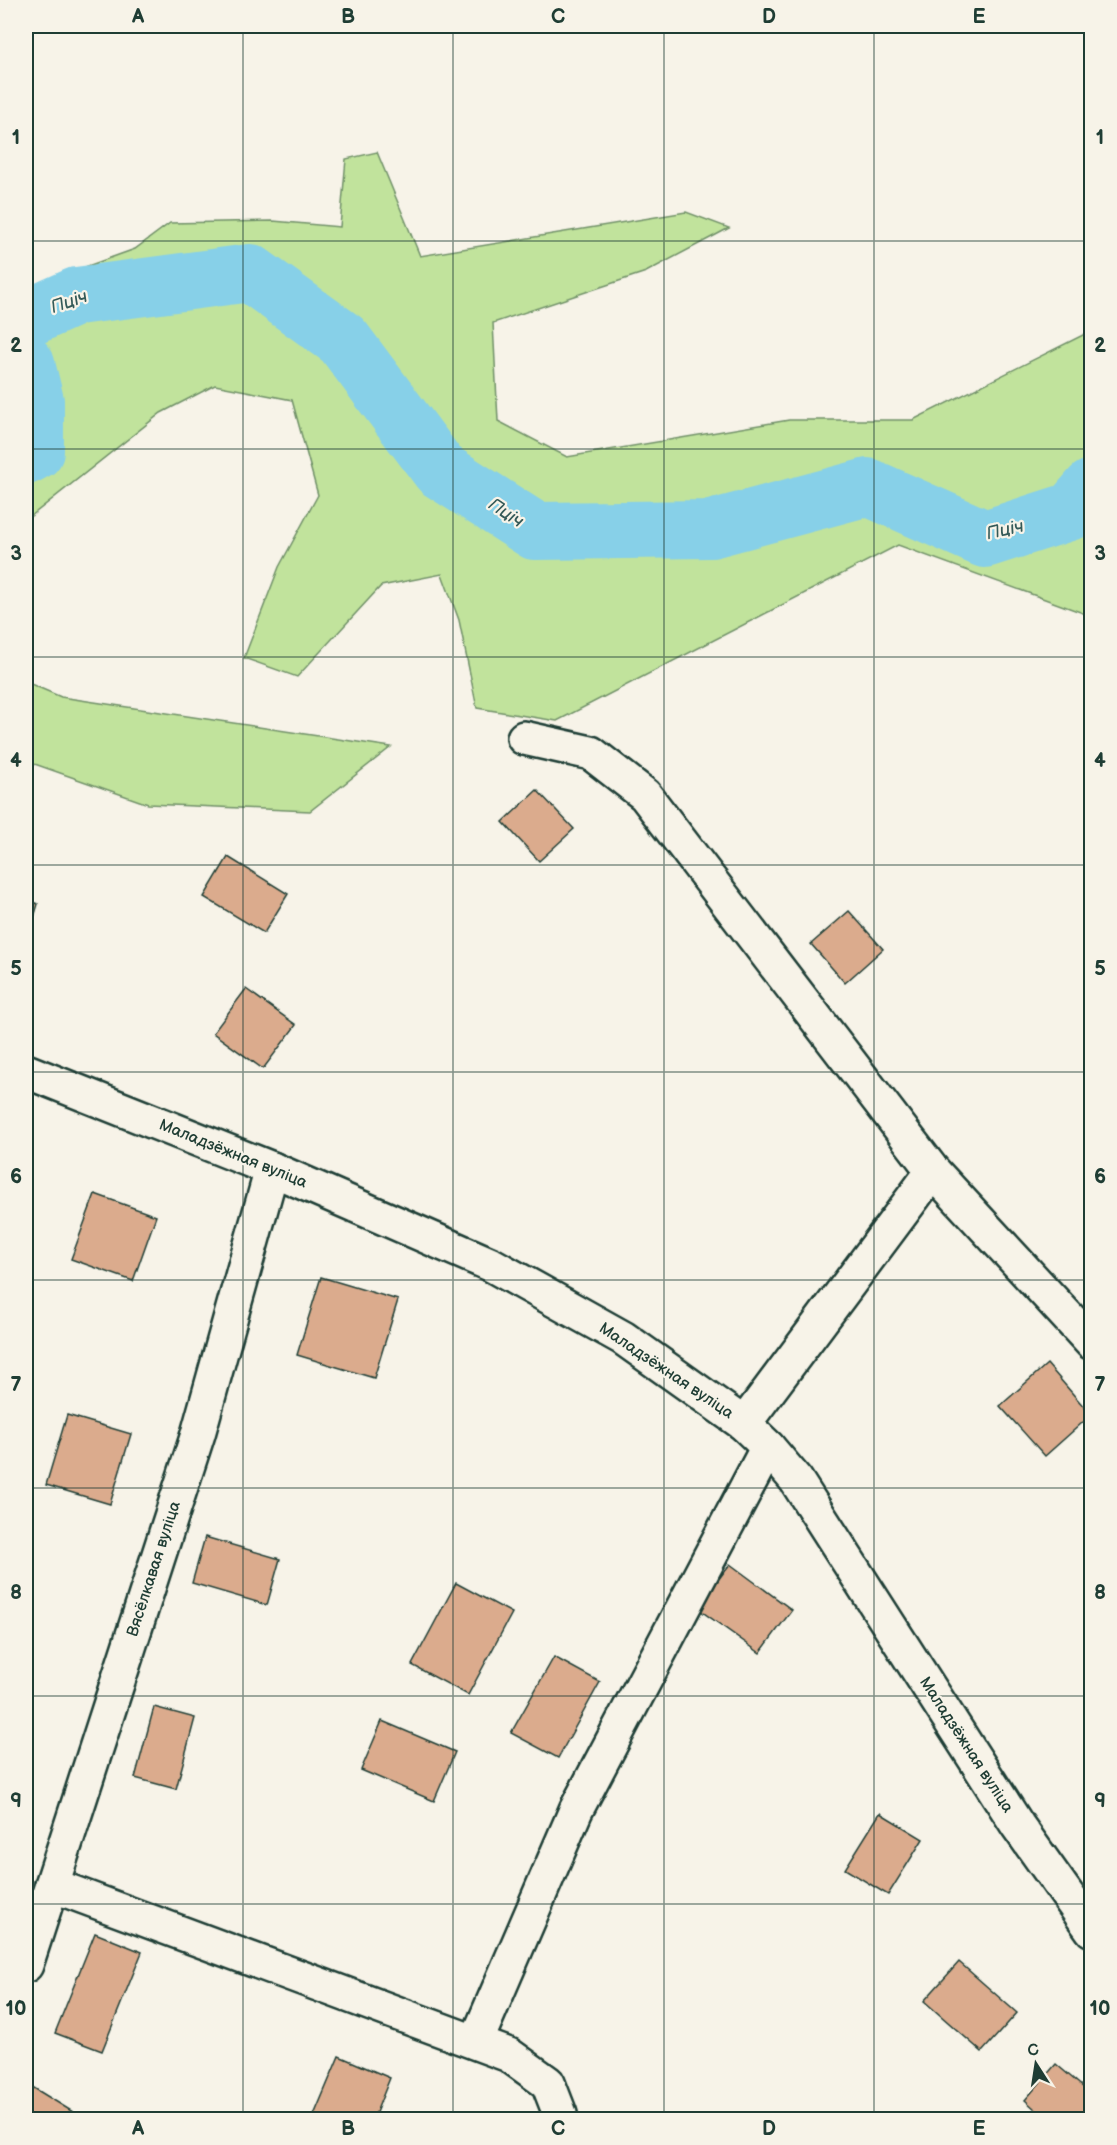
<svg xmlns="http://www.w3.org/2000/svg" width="1117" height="2145" font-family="'Balsamiq Sans',sans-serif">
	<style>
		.green { fill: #c1e39c; stroke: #709068; stroke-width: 1.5 }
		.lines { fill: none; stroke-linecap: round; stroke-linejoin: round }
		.river { stroke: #87d0e8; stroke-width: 58 }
		.building { fill: #dbab8d; stroke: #1f3d34; stroke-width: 1.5 }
		.minor-casing { stroke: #1f3d34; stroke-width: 38 }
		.minor { stroke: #f7f3e8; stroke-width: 33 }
		.grid { fill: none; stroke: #1f3d34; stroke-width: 1.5; stroke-opacity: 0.55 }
		.labels { text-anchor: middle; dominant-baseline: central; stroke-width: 4.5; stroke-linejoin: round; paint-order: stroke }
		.street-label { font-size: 16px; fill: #1f3d34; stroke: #f7f3e8 }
		.water-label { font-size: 18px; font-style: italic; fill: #345a58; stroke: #f7f3e8 }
		.neatline { fill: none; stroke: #1f3d34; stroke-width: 2 }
		.grid-label { font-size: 20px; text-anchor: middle; font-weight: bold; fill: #1f3d34 }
	</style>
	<rect width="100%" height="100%" fill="#f7f3e8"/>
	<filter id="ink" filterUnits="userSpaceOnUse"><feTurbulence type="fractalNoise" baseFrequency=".0167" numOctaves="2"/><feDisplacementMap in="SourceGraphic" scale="12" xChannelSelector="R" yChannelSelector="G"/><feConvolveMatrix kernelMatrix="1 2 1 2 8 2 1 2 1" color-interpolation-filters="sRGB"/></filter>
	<g filter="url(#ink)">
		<g class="green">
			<path d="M 377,152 L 420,256 L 686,212 L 729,228 L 646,272 L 493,323 L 498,421 L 567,457 L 789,420 L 913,420 L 1091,331 L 1091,616 L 898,545 L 557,721 L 477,708 L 459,620 L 442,574 L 381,586 L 297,677 L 244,658 L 279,567 L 318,495 L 292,400 L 215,385 L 161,413 L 26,520 L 26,288 L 135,249 L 170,223 L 273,221 L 340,227 L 346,159 Z"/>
			<path d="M 26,682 L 61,697 L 391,747 L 310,811 L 148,804 L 26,761 Z"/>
		</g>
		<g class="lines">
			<g class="river">
				<path d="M 26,319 L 77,296 L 250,273 L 343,340 L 440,470 L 535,531 L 711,529 L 868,487 L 985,539 L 1072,511 L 1092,488"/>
				<path d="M 26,364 L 35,401 L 35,451 L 26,456"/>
			</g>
		</g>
		<g class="building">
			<path d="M 537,790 L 574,829 L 539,861 L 503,822 Z"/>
			<path d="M 228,857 L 288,894 L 264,933 L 204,897 Z"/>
			<path d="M 26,900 L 38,904 L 26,944 Z"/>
			<path d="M 849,911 L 883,949 L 845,983 L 811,944 Z"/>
			<path d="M 246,989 L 296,1025 L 263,1069 L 213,1033 Z"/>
			<path d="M 95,1194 L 156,1216 L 133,1281 L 71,1259 Z"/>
			<path d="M 321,1277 L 398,1300 L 374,1378 L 297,1355 Z"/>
			<path d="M 1047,1364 L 1091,1415 L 1045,1456 L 1000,1406 Z"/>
			<path d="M 67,1415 L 131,1434 L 110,1504 L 46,1485 Z"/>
			<path d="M 205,1537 L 280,1559 L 267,1605 L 192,1583 Z"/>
			<path d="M 730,1564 L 792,1610 L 760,1653 L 697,1608 Z"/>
			<path d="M 456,1583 L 512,1613 L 468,1695 L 412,1665 Z"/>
			<path d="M 554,1657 L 600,1682 L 558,1758 L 511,1733 Z"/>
			<path d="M 154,1707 L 195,1718 L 176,1789 L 135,1778 Z"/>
			<path d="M 382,1721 L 455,1752 L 434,1801 L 361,1770 Z"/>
			<path d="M 880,1813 L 923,1839 L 888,1895 L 845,1869 Z"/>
			<path d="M 95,1933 L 142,1952 L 102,2051 L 55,2033 Z"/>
			<path d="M 959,1962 L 1017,2013 L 982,2052 L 924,2001 Z"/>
			<path d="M 339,2056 L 390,2078 L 373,2120 L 312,2120 Z"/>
			<path d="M 1056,2064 L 1092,2095 L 1092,2120 L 1047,2120 L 1025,2100 Z"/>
			<path d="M 29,2085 L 86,2120 L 26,2120 L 26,2090 Z"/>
		</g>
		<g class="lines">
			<g class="minor-casing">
				<g id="minor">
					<path d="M 524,738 L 591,753 L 645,795 L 933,1171 L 1092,1343"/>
					<path d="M 26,1071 L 272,1169 L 492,1265 L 623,1338 L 744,1424 L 768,1447 L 796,1480 L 1018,1826 L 1092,1930"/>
					<path d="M 744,1424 L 933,1171"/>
					<path d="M 52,1885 L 509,2055 L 548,2083 L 560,2114 L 558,2120"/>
					<path d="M 26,1965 L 198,1434 L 272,1169"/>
					<path d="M 476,2042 L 576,1810 L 768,1447"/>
				</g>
			</g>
			<use href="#minor" class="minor"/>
		</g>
	</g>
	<path class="grid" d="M 243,26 L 243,2120M 453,26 L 453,2120M 664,26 L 664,2120M 874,26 L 874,2120M 26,241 L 1092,241M 26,449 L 1092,449M 26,657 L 1092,657M 26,865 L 1092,865M 26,1072 L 1092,1072M 26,1280 L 1092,1280M 26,1488 L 1092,1488M 26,1696 L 1092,1696M 26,1904 L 1092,1904"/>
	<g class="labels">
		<g class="street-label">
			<text transform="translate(233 1154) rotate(22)">Маладзёжная вуліца</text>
			<text transform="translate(666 1371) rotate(34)">Маладзёжная вуліца</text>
			<text transform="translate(154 1569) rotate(-72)">Вясёлкавая вуліца</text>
			<text transform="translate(966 1745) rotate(57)">Маладзёжная вуліца</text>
		</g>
		<g class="water-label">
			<text transform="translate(69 302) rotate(-19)">Пціч</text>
			<text transform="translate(506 513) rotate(33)">Пціч</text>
			<text transform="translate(1005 530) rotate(-13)">Пціч</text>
		</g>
	</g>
	<rect width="1117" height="2145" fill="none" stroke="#f7f3e8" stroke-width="66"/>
	<g transform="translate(1036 2064) rotate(348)" stroke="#f7f3e8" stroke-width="4.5" paint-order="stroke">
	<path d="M0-4.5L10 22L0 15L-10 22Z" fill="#1f3d34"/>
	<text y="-9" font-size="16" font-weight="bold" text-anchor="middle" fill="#1f3d34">С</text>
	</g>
	<rect x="33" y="33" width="1051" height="2079" class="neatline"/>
	<g class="grid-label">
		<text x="138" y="23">A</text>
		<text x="348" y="23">B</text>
		<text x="558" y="23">C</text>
		<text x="769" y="23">D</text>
		<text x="979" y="23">E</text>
		<text x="16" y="144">1</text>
		<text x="1100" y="144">1</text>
		<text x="16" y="352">2</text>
		<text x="1100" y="352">2</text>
		<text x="16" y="560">3</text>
		<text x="1100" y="560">3</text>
		<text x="16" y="767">4</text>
		<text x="1100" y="767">4</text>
		<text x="16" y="975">5</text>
		<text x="1100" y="975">5</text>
		<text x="16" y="1183">6</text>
		<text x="1100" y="1183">6</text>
		<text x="16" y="1391">7</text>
		<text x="1100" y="1391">7</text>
		<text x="16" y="1599">8</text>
		<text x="1100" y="1599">8</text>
		<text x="16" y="1807">9</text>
		<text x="1100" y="1807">9</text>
		<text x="16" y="2015">10</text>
		<text x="1100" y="2015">10</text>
		<text x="138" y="2135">A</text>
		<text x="348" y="2135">B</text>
		<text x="558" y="2135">C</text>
		<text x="769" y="2135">D</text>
		<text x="979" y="2135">E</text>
	</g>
</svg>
